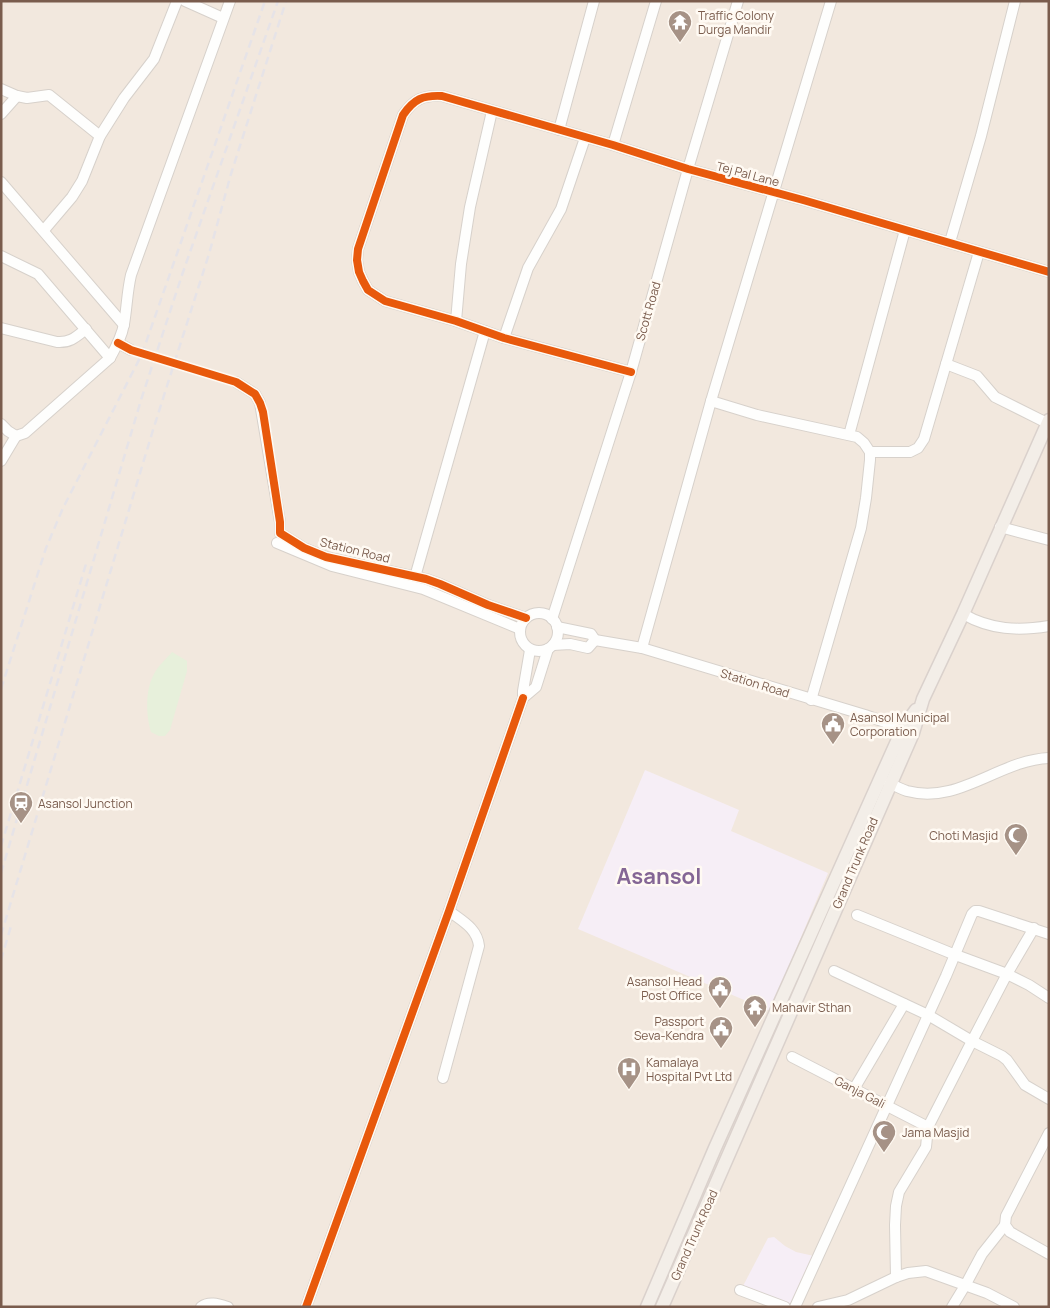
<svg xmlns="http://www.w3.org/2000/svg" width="1050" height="1308" font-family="Manrope,sans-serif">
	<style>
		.residential { fill: #f2e8de }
		.education { fill: #f6eef6 }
		.green { fill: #e7f0db }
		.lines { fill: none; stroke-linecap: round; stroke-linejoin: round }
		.minor-tunnel { stroke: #d9cfc7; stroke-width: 10; stroke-dasharray: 10 5; stroke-linecap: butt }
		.minor-casing { stroke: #d7d1cb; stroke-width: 12 }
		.major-casing { stroke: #dad1cc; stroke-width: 15 }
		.minor { stroke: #fefefd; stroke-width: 10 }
		.major { stroke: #f3eee8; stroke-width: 12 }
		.rail { stroke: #e6e3e7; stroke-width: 2.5; stroke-dasharray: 8 5; stroke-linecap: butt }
		.cycleway-casing { stroke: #fffaf3; stroke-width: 11 }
		.cycleway { stroke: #e8590c; stroke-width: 8 }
		.labels { text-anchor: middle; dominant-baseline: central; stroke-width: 5; stroke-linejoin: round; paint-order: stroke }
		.poi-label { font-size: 12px; fill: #7a5c4d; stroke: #fffaf3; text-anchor: start }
		.street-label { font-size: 12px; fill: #7a5c4d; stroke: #fffaf3 }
		.town-label { font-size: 22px; font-weight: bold; fill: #846695; stroke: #fffaf3 }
	</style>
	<rect width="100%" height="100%" fill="#f9f5f0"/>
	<rect class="residential" x="1" y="1" width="1048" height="1306"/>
	<g class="education">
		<path d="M 645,770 L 739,810 L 731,831 L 828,873 L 770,1011 L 578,929 Z"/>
		<path d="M 774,1237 L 785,1246 L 796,1252 L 814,1256 L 793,1306 L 743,1286 L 768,1238 Z"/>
	</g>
	<path class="green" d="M 172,652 L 187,661 L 187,671 L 170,730 L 165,736 L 159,736 L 151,732 C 146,715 145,690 154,674 C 158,666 166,659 172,652 Z"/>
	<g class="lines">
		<path class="minor-tunnel" d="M 131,350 L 236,382"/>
		<g class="minor-casing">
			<g id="minor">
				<path d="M 185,1 L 223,18"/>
				<path d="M 1,89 L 17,96 L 27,98 L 49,95 L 100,136"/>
				<path d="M 1,114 L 17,96"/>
				<path d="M 559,130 L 594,1"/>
				<path d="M 613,145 L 656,1"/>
				<path d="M 1,182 L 124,325"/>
				<path d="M 44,230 L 72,197 L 82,181 L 100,136 L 124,98 L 154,59 L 177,1"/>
				<path d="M 950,242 L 981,136 L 1015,1"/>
				<path d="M 1,256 L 38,274 L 110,358"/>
				<path d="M 456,321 L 461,264 L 470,207 L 492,111"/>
				<path d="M 1,328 L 57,342 C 70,343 76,337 86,329"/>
				<path d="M 504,338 L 528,268 L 561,209 L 585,138"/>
				<path d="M 118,343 L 131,350"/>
				<path d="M 946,364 L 977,376 L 995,397 L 1047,423"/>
				<path d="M 631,372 L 504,338 L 456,321 L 385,301 L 368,290 L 363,281 L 359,272 L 357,260 L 358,249 L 403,115 C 414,99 423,95 442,96 L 613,145 L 688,169 L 803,200 L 1049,272"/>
				<path d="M 236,382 L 255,394 L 260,403 L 280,522 L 280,533 L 304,548 L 326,557 L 426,579 L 440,584 L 488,605 L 526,618"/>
				<path d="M 711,401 L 757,415 L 857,437 L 864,443 L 870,452 L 870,460 L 866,498 L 861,528 L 811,700"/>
				<path d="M 1,424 L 8,431 L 16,436 L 25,433 L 110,358 C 116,347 122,336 124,324 C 127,307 127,292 131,275 L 230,1"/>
				<path d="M 849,435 L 905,230"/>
				<path d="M 870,452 L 910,452 L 918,448 L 924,439 L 979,252"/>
				<path d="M 1,461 L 16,436"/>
				<path d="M 1000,527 L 1049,540"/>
				<path d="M 277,543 L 332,566 L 423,589 L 520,629"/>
				<path d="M 415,577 L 485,331"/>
				<circle cx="539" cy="632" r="19"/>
				<path d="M 963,614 C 991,630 1018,631 1049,626"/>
				<path d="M 552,619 L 631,372 L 688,169 L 738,1"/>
				<path d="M 595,640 L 642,648 L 865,715 L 910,731"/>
				<path d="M 553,645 L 570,644 L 588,648 L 595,640 L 591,634 L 557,627"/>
				<path d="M 642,648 L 711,401 L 831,1"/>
				<path d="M 530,650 L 523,691 L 523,698 L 536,687 L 548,649"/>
				<path d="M 889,783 C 895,786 901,789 907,791 C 959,805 999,760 1049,758"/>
				<path d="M 857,915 L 953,954 L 1007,974 L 1029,985 L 1049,998"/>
				<path d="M 834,971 L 928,1015 L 972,1041 L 1002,1056 L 1007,1060 L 1025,1085 L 1049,1099"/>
				<path d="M 792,1057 L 928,1127"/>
				<path d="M 443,1078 L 479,946 C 477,928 462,921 449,911"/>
				<path d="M 854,1089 L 904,1004"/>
				<path d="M 1049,1133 L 1006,1216 L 1005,1225 L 1010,1232 L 1049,1254"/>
				<path d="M 896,1277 L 895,1225 L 896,1206 L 899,1192 L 926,1147 L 928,1127 L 972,1041 L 1007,974 L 1034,928"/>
				<path d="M 740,1290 L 785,1307"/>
				<path d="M 201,1307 C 209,1301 218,1304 228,1307"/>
				<path d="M 306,1307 L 449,911 L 523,698"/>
				<path d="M 795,1307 L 946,976 L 972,914 L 975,911 L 979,911 L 1049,934"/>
				<path d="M 818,1307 L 848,1300 L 896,1277 L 908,1273 L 926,1271 L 987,1293 L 1014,1307"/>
				<path d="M 952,1307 L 966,1284 L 982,1254 L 1005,1225"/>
			</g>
		</g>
		<g class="major-casing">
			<g id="major">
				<path d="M 647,1307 L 715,1148 L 881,777 L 903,728 L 916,710"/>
				<path d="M 662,1307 L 913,733 L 923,699 L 963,614 L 1049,420"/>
			</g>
		</g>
		<use href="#minor" class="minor"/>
		<use href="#major" class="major"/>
		<g class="rail">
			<path d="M 1,689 L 46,548 L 63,508 L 142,354 L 265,1"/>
			<path d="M 1,846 L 86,564"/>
			<path d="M 1,873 L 141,400 L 182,275 L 278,1"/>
			<path d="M 1,935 L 153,430 L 209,254 L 231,174 L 286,1"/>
			<path d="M 1,960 L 11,926"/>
		</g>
		<g class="cycleway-casing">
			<g id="cycleway">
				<path d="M 118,343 L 131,350 L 236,382 L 255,394 L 260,403 L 263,412 L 280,522 L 280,533 L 304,548 L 326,557 L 426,579 L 440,584 L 488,605 L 526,618"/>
				<path d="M 631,372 L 504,338 L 456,321 L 385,301 L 368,290 L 363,281 L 359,272 L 357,260 L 358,249 L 403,115 C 414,99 423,95 442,96 L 613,145 L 688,169 L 803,200 L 1049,272"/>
				<path d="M 306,1307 L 449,911 L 523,698"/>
			</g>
		</g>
		<use href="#cycleway" class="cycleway"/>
	</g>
	<defs>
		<g id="temple-pin" transform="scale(1.25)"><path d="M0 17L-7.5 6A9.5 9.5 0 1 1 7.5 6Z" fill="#a69286" stroke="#fffaf3"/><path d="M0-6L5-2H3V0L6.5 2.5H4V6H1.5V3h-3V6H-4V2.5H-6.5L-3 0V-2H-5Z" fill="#fff"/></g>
		<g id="civic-pin" transform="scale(1.25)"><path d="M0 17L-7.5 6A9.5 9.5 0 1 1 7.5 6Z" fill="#a69286" stroke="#fffaf3"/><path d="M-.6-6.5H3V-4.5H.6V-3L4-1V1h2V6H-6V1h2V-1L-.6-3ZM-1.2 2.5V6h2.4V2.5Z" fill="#fff"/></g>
		<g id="station-pin" transform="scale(1.25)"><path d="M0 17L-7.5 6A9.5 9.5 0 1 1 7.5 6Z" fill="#a69286" stroke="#fffaf3"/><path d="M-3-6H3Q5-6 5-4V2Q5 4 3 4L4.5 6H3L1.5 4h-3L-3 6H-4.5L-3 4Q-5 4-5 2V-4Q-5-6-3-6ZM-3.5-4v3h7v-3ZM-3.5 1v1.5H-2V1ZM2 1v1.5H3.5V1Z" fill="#fff"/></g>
		<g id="mosque-pin" transform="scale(1.25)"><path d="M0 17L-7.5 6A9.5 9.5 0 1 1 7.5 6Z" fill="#a69286" stroke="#fffaf3"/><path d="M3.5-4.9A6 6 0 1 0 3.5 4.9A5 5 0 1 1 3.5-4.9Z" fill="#fff"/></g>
		<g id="hospital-pin" transform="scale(1.25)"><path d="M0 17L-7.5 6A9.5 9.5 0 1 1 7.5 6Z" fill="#a69286" stroke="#fffaf3"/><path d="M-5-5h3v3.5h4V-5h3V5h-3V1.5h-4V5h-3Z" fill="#fff"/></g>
	</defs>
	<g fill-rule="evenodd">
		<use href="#temple-pin" x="680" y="22"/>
		<use href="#civic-pin" x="833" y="724"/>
		<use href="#station-pin" x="21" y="803"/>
		<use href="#mosque-pin" x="1016" y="835"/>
		<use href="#civic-pin" x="720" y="988"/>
		<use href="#temple-pin" x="755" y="1007"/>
		<use href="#civic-pin" x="721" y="1028"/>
		<use href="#hospital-pin" x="629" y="1069"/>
		<use href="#mosque-pin" x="884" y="1132"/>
	</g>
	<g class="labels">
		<g class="poi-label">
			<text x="698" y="15">Traffic Colony<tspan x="698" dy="14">Durga Mandir</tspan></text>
			<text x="850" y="717">Asansol Municipal<tspan x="850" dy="14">Corporation</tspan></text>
			<text x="38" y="803">Asansol Junction</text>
			<text x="998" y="835" text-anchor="end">Choti Masjid</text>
			<text x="702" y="981" text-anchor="end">Asansol Head<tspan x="702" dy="14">Post Office</tspan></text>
			<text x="772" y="1007">Mahavir Sthan</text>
			<text x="704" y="1021" text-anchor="end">Passport<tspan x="704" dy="14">Seva-Kendra</tspan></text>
			<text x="646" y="1062">Kamalaya<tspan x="646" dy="14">Hospital Pvt Ltd</tspan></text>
			<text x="902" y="1132">Jama Masjid</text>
		</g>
		<g class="street-label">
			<text transform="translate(748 174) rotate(15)">Tej Pal Lane</text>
			<text transform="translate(648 311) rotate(-74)">Scott Road</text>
			<text transform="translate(355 550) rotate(14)">Station Road</text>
			<text transform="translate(755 683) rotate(17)">Station Road</text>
			<text transform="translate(855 863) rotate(-67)">Grand Trunk Road</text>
			<text transform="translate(860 1092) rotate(27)">Ganja Gali</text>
			<text transform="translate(694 1235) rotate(-66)">Grand Trunk Road</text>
		</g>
		<g class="town-label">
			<text x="659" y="876">Asansol</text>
		</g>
	</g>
	<rect width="1050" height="1308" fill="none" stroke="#7a5c4d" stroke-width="5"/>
</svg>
